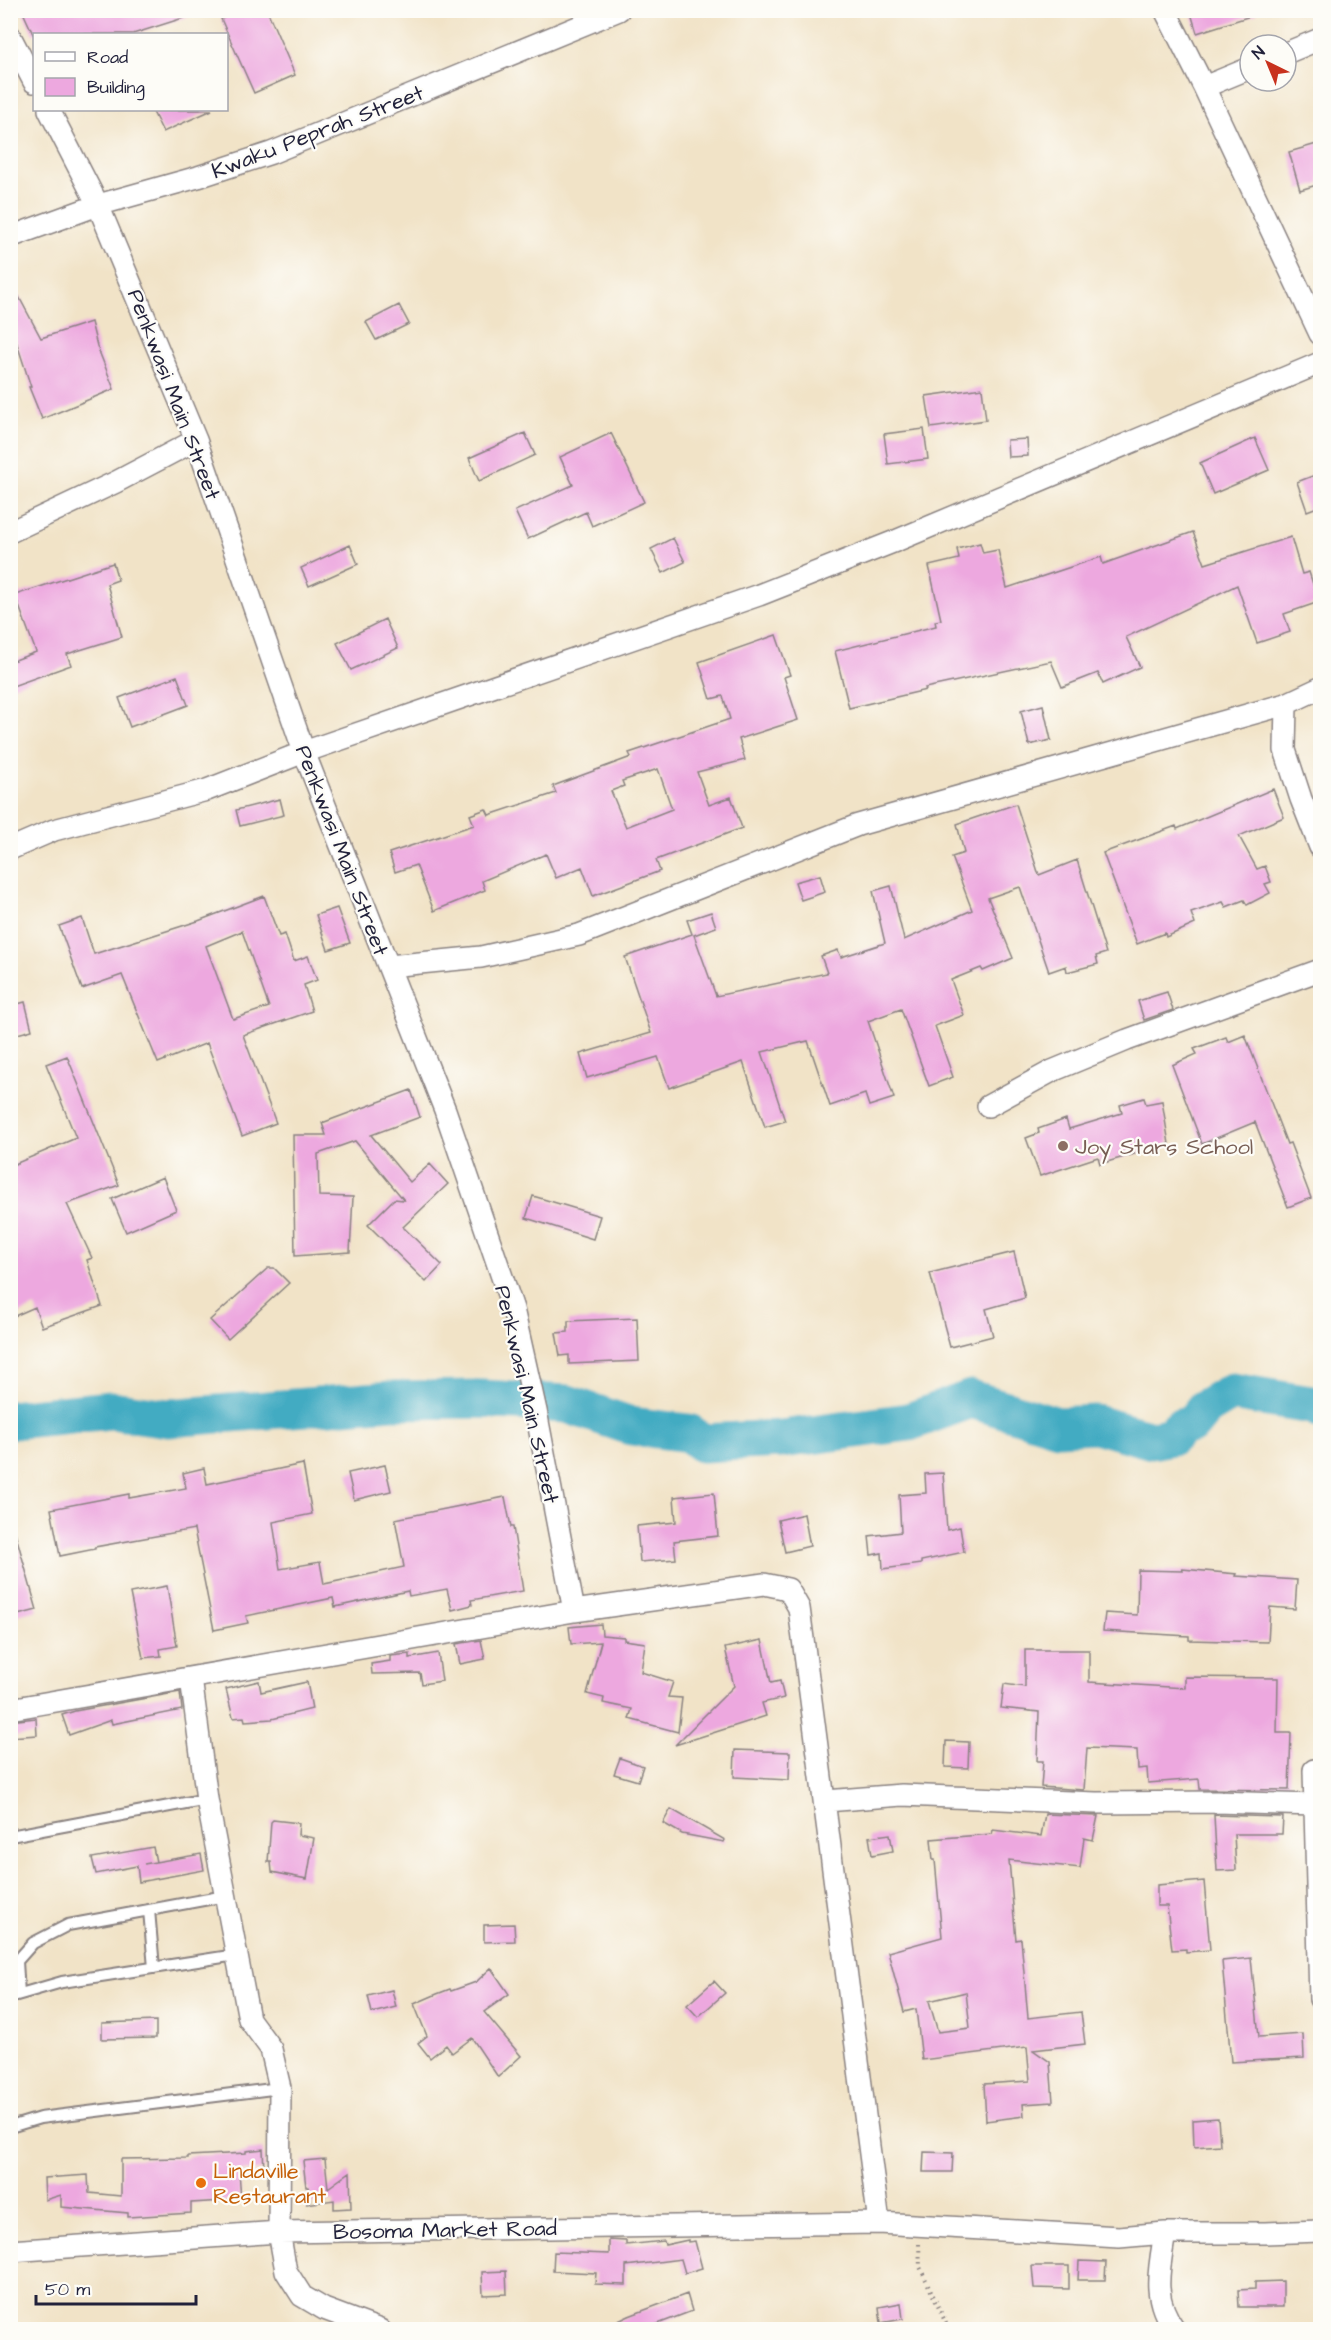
<svg xmlns="http://www.w3.org/2000/svg" width="1331" height="2340" font-family="'Architects Daughter',sans-serif">
<rect width="100%" height="100%" fill="#fdfcf7"/>
<filter id="ink" filterUnits="userSpaceOnUse"><feTurbulence type="fractalNoise" baseFrequency=".0167" numOctaves="2"/><feDisplacementMap in="SourceGraphic" scale="12" xChannelSelector="R" yChannelSelector="G"/><feConvolveMatrix kernelMatrix="1 2 1 2 8 2 1 2 1" color-interpolation-filters="sRGB"/></filter>
<filter id="wash" filterUnits="userSpaceOnUse"><feTurbulence type="fractalNoise" baseFrequency=".008" numOctaves="4" result="noise"/><feDisplacementMap in="SourceGraphic" scale="24" xChannelSelector="R" yChannelSelector="G"/><feGaussianBlur stdDeviation="1.35" result="paint"/><feColorMatrix in="noise" values="0 0 0 0 0 0 0 0 0 0 0 0 0 0 0 0 0 1.4 0 .05"/><feComposite in="paint" operator="in"/></filter>
<g filter="url(#wash)">
<rect width="100%" height="100%" fill="#f1e3c7"/>
<g fill="none" stroke-linecap="round" stroke-linejoin="round">
<path stroke="#42abc2" stroke-width="39" d="M10 1420 111 1410 168 1418 392 1400 482 1399 567 1404 631 1426 689 1433 702 1443 781 1439 909 1422 971 1399 1058 1426 1095 1424 1152 1440 1172 1436 1180 1427 1192 1424 1205 1408 1232 1392 1317 1406 1320 1409"/>
</g>
<g id="blocks">
<path fill="#eda8df" fill-rule="evenodd" d="M22 10H196V14L133 34H33Z
M241 10H267L295 75 254 93 221 19Z
M1190 10H1256L1257 14 1197 33Z
M152 110H212L163 132Z
M1320 143V184L1300 190 1289 152Z
M10 280 41 338 91 322 97 346 114 389 42 419 29 387H31L10 322Z
M399 305 409 324 376 340 366 322Z
M982 388 986 420 931 428 926 396Z
M924 429 928 459 888 464 884 434Z
M525 433 535 455 479 481 469 458Z
M611 433 644 502 592 526 586 512 528 539 515 511 573 485 560 457Z
M1255 438 1269 470 1213 494 1200 463Z
M1027 439 1028 456 1008 457 1007 440Z
M1320 473V506L1307 511 1297 482Z
M1193 532 1205 564 1291 537 1302 574 1309 572 1319 602 1284 614 1290 632 1257 643 1237 585 1126 637 1140 667 1103 684 1098 673 1062 687 1051 661 925 688 926 690 849 708 835 651 936 626 935 621 941 620 929 566 959 559 957 549 980 543 983 553 998 550 1007 588 1101 557 1103 564Z
M673 538 685 562 663 573 651 549Z
M350 545 358 564 309 586 301 568Z
M113 563 118 580 107 584 122 637 67 654 71 665 10 687V662L36 652 15 595Z
M385 619 398 648 351 670 337 643Z
M776 635 790 675 784 677 798 720 739 739 745 760 697 772 709 805 731 797 742 828 656 860 660 871 593 896 582 867 556 878 546 854 482 881 485 890 434 911 416 865 395 872 389 853 474 825 470 815 486 809 489 815 556 793 553 786 631 757 629 753 730 719 723 696 711 699 699 662ZM658 769 672 809 626 827 611 791 624 786 622 781Z
M177 676 188 705 130 727 119 698Z
M1043 705 1051 740 1029 745 1021 711Z
M1273 789 1284 817 1239 836 1257 869 1265 866 1271 882 1265 884 1270 893 1247 905 1244 900 1226 907 1223 902 1191 913 1195 924 1166 937 1165 933 1137 944 1103 853 1176 826 1177 829Z
M280 799 284 815 240 826 236 810Z
M1016 804 1039 875 1077 860 1106 953 1096 956 1098 964 1067 972 1066 966 1049 972 1020 887 988 898 1013 958 983 971 981 968 951 980 964 1015 935 1026 953 1077 929 1086 901 1009 868 1021 894 1098 869 1106 865 1094 830 1106 808 1041 762 1052 785 1121 765 1127 743 1062 669 1088 658 1057 587 1078 580 1054 651 1033 625 957 692 934 687 920 711 912 716 927 694 935 716 996 827 973 821 956 838 950 841 957 885 943 873 891 891 886 904 940 972 910 952 857 964 853 957 824Z
M820 875 825 892 801 900 795 882Z
M264 896 279 936 285 934 294 961 308 956 317 980 304 985 312 1011 243 1035 276 1123 242 1136 207 1043 158 1063 122 975 82 989 59 926 82 918 94 954 198 921ZM242 931 269 1007 233 1019 206 946Z
M337 908 350 943 328 950 316 915Z
M1167 992 1173 1010 1144 1020 1138 1001Z
M25 1002 32 1030 10 1036V1006Z
M1245 1035 1287 1144 1290 1143 1311 1198 1288 1207 1255 1122 1202 1144 1172 1065 1197 1054 1194 1049 1226 1037 1228 1042Z
M67 1056 119 1185 67 1204 92 1258 87 1260 102 1306 42 1327 35 1307 10 1318V1166L76 1138 46 1064Z
M411 1090 420 1117 371 1135 410 1182 430 1164 448 1184 403 1227 442 1265 426 1282 368 1225 394 1199 404 1200 355 1141 318 1154 319 1196 353 1197 350 1252 295 1256 293 1135H326L322 1123Z
M1144 1098 1146 1104 1162 1101 1169 1144 1100 1164 1098 1157 1040 1176 1026 1138 1039 1133 1038 1129 1066 1119 1069 1129 1122 1113 1120 1105Z
M163 1177 176 1210 126 1232 112 1199Z
M533 1196 600 1216 593 1239 526 1218Z
M1014 1252 1025 1298 986 1309 993 1336 950 1347 930 1273Z
M268 1268H274L289 1283 228 1339 210 1320Z
M637 1318 639 1361 569 1364V1355L560 1356 556 1333 568 1332V1321Z
M303 1464 312 1514 273 1522 280 1569 320 1562 324 1584 404 1567 395 1519 505 1497 511 1527H513L523 1591 471 1600 472 1605 452 1610 447 1589 409 1596 408 1591 335 1607 333 1598 246 1616 248 1623 214 1630 194 1529 95 1547V1549L60 1556 51 1509 129 1494V1498L186 1488 183 1473 204 1468 207 1484Z
M385 1465 391 1491 354 1500 348 1473Z
M943 1473 947 1530 960 1527 964 1552 921 1561V1564L883 1569 882 1553 871 1555 869 1536 901 1532 899 1495 926 1493 925 1474Z
M714 1493 718 1536 674 1541 676 1559 640 1562 637 1526 676 1522 674 1497Z
M804 1514 810 1546 785 1552 778 1520Z
M15 1532 37 1610 10 1617V1533Z
M1182 1569 1237 1574 1236 1576 1297 1580 1295 1609 1270 1607 1268 1642 1189 1640V1636L1103 1631 1105 1613 1137 1615 1138 1570 1183 1571Z
M167 1586 177 1646 160 1649 161 1656 143 1658 130 1593Z
M601 1624 602 1635 624 1637V1640L645 1643 641 1672 673 1682 668 1697 682 1698 678 1732 629 1719 632 1709 603 1703 604 1698 587 1694 601 1642 571 1644 569 1627Z
M481 1640 485 1659 460 1664 456 1644Z
M762 1640 771 1683 780 1681 784 1698 762 1703 766 1716 675 1745 734 1686 725 1648Z
M1025 1650H1089V1682L1185 1688V1677L1278 1678 1277 1733H1291L1289 1790 1200 1789 1199 1779 1148 1783 1147 1768 1138 1769 1137 1750 1087 1748 1084 1790 1041 1787 1043 1761H1037L1039 1712 1001 1708 1004 1684 1025 1687Z
M438 1653 442 1681 422 1684 420 1673 372 1674 371 1664 390 1661V1656L410 1654V1658Z
M259 1681 261 1692 307 1682 312 1709 272 1719 245 1721 244 1717 233 1718 226 1689Z
M180 1692 182 1710 112 1724 111 1720 69 1735 62 1715 75 1711Z
M36 1718 37 1735 10 1737V1721Z
M946 1741 969 1742 968 1768 945 1767Z
M735 1750 790 1752 789 1780 734 1777Z
M620 1758 643 1766 638 1781 614 1774Z
M671 1809 725 1840 724 1842 682 1834 663 1823Z
M1045 1814 1098 1816 1093 1840 1084 1838 1080 1868 1009 1860 1016 1940 1021 1939 1028 2018 1081 2012 1085 2044 1033 2050 1050 2062 1053 2102 1023 2104 1024 2116 986 2121 984 2084 1030 2081 1027 2047 922 2060 916 2009 904 2012 888 1952 942 1937 935 1860H933L931 1839 992 1834 993 1830 1041 1836ZM966 1992 970 2028 938 2032 929 2001Z
M1214 1815 1283 1817 1282 1834H1234L1236 1870 1217 1871Z
M273 1820 299 1823 298 1835 314 1838 307 1879 272 1872 271 1862H268L271 1822Z
M890 1834 893 1851 872 1855 869 1837Z
M153 1847 156 1862 144 1864 201 1854 204 1870 139 1882 137 1866 96 1874 92 1858Z
M1204 1881 1210 1950 1186 1952V1949L1172 1950 1167 1906H1157V1885Z
M514 1924 515 1941 484 1942V1925Z
M1251 1958 1259 2037 1303 2034 1304 2058 1231 2062 1222 1961Z
M491 1968 509 1994 484 2012 521 2056 498 2077 472 2038 452 2053 446 2045 430 2058 418 2043 427 2036 414 2004 437 1994 450 1989 451 1991 476 1982Z
M714 1981 725 1993 698 2017 687 2005Z
M392 1990 396 2007 372 2013 368 1996Z
M156 2021V2038L102 2039V2023Z
M1218 2118 1220 2145 1194 2147 1193 2120Z
M263 2149 264 2170 239 2171 241 2200 191 2203V2213L128 2217V2213L61 2207V2195L45 2200 44 2178 88 2175 89 2193 121 2196V2159L188 2158V2156L246 2153V2151Z
M924 2152 953 2153 952 2172H923Z
M325 2159 328 2188 350 2172 351 2208 334 2209V2200L306 2204 310 2201 308 2187H306L303 2161Z
M609 2240 626 2241V2245L664 2241 665 2245 688 2240V2242L695 2241 702 2268 685 2273 681 2259 626 2266V2285L595 2284 596 2273 553 2271 554 2252 609 2254Z
M1079 2261 1106 2262 1105 2280H1078Z
M1032 2266H1069V2289L1034 2288Z
M506 2271 507 2294 483 2295 482 2272Z
M1283 2281V2307H1239L1238 2290 1255 2289V2282Z
M687 2294 692 2311 642 2330H599L629 2316Z
M901 2303 903 2319 881 2323 879 2307Z"/>
</g>
</g>
<g filter="url(#ink)">
<use href="#blocks" fill-opacity="0" stroke="#8a8281" stroke-width="1.5"/>
<g fill="none" stroke-linecap="round" stroke-linejoin="round">
<defs>
<path id="service" d="M10 1836 207 1799
M149 1910 154 1968
M19 1994 17 1961 33 1943 68 1925 225 1896
M10 1997 62 1982 236 1955
M10 2127 40 2118 280 2088"/>
<path id="minor" d="M1165 10 1204 87 1320 334
M10 36 34 82
M1286 53 1320 39
M1204 87 1250 68
M49 110 98 205 196 440 304 752 445 1110 513 1309 536 1411 574 1611
M10 237 98 205 198 177 271 153 619 10
M10 532 116 482 196 440
M1286 704 1285 750 1301 799 1320 847
M10 849 54 830 207 790 304 752 759 595 898 540 1320 363
M389 966 481 957 579 935 858 825 1286 704 1320 688
M988 1106 1052 1071 1127 1040 1320 970
M191 1678 207 1799 249 2019 271 2049 280 2088 279 2232 286 2271 302 2296 324 2309 380 2330
M10 1709 574 1611 764 1584 788 1589 799 1608 879 2223
M1314 1770 1320 1999
M826 1801 902 1795 1096 1803 1217 1802 1315 1805
M1165 2233C1159 2270 1151 2298 1175 2330
M10 2251 279 2232 879 2223 1119 2237 1165 2233H1265L1320 2231"/>
</defs>
<use href="#service" stroke="#8a8281" stroke-width="14"/>
<use href="#minor" stroke="#8a8281" stroke-width="24"/>
<path stroke="#8a8281" stroke-width="4" stroke-dasharray="1.5 4.5" stroke-linecap="butt" d="M919 2244 920 2267 949 2330"/>
<use href="#service" stroke="#fff" stroke-width="10"/>
<use href="#minor" stroke="#fff" stroke-width="21"/>
</g>
</g>
<circle fill="#8d6e63" stroke="#fdfcf7" stroke-width="2" cx="1063" cy="1146" r="6"/>
<circle fill="#e8710a" stroke="#fdfcf7" stroke-width="2" cx="201" cy="2183" r="6"/>
<g text-anchor="middle" stroke-width="4.5" stroke-linejoin="round" paint-order="stroke">
<g font-size="22" fill="#22223b" stroke="#fdfcf7">
<text transform="translate(317 131) rotate(-21)" y="8">Kwaku Peprah Street</text>
<text transform="translate(175 394) rotate(69)" y="8">Penkwasi Main Street</text>
<text transform="translate(343 850) rotate(69)" y="8">Penkwasi Main Street</text>
<text transform="translate(528 1394) rotate(77)" y="8">Penkwasi Main Street</text>
<text transform="translate(445 2229) rotate(-1)" y="8">Bosoma Market Road</text>
</g>
<g font-size="22" fill="#785e54" stroke="#fdfcf7" text-anchor="start">
<text x="1075" y="1154">Joy Stars School</text>
</g>
<g font-size="22" fill="#c56008" stroke="#fdfcf7" text-anchor="start">
<text x="213" y="2178">Lindaville<tspan x="213" dy="25">Restaurant</tspan></text>
</g>
</g>
<rect width="1331" height="2340" fill="none" stroke="#fdfcf7" stroke-width="36"/>
<rect x="33" y="33" width="195" height="78" fill="#fdfcf7" stroke="#a5a5ac" stroke-width="1.5"/>
<rect x="45" y="52" width="30" height="9" fill="#ffffff" stroke="#a5a5ac" stroke-width="1.5"/>
<text x="87" y="63" font-size="18" fill="#22223b">Road</text>
<rect x="45" y="78" width="30" height="18" fill="#eda8df" stroke="#a5a5ac" stroke-width="1.5"/>
<text x="87" y="93" font-size="18" fill="#22223b">Building</text>
<g transform="translate(1268 63) rotate(317)"><circle r="28" fill="#fdfcf7" stroke="#a5a5ac" stroke-width="1.5"/>
<path d="M0-4.5L10 22L0 15L-10 22Z" fill="#c8321e"/>
<text y="-9" font-size="16" font-weight="bold" text-anchor="middle" fill="#22223b">N</text>
</g>
<path d="M36 2295v9h160v-9" fill="none" stroke="#22223b" stroke-width="3"/>
<text x="45" y="2295" font-size="18" fill="#22223b" stroke="#fdfcf7" stroke-width="4.5" paint-order="stroke">50 m</text>
</svg>
